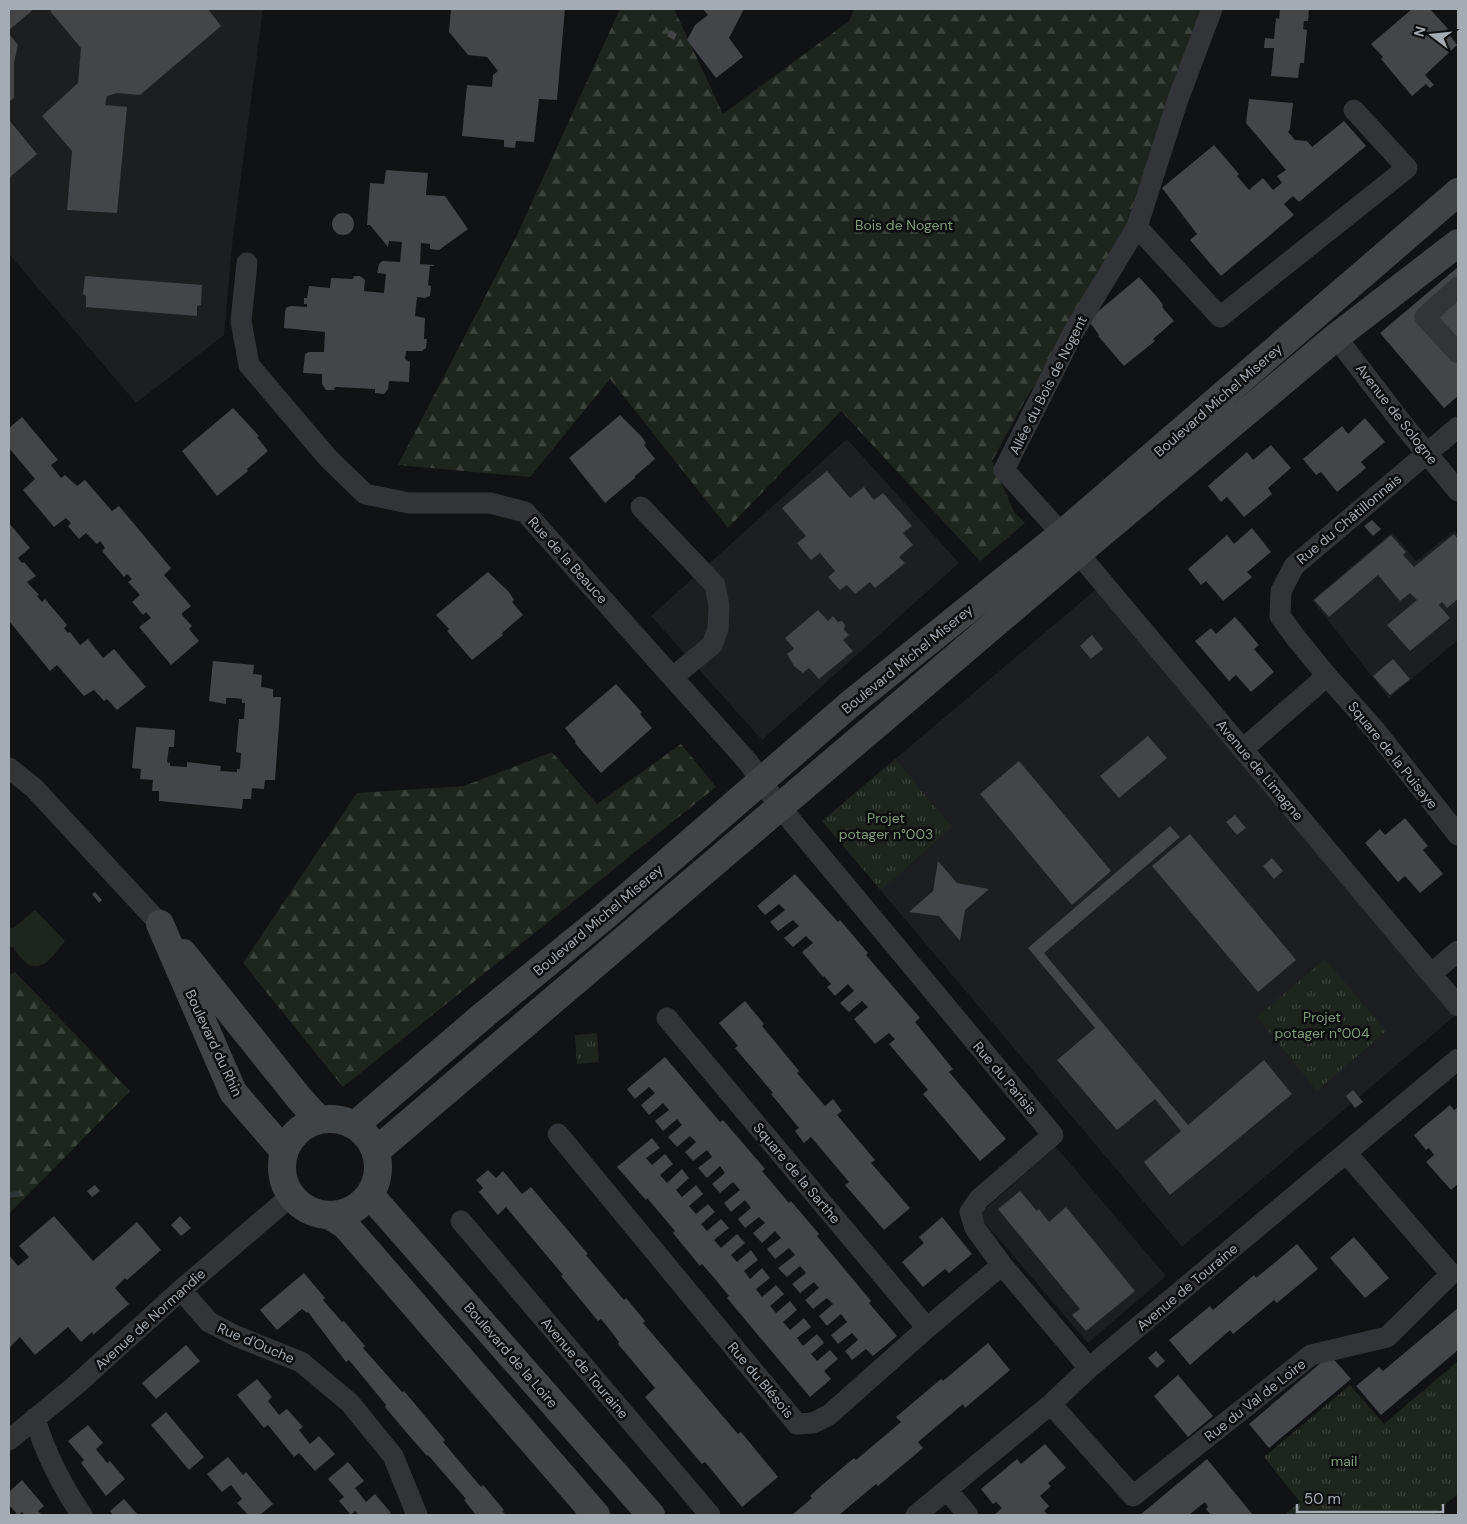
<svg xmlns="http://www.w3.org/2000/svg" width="1467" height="1524" font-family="'DM Sans',sans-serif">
<defs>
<pattern id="grass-tufts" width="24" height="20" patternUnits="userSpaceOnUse" patternTransform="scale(1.25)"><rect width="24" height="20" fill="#1e251e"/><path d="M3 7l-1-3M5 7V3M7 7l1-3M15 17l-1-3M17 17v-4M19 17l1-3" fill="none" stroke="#3c423c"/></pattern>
<pattern id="forest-firs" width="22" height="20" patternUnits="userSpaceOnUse" patternTransform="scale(1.25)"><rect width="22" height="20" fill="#1e251e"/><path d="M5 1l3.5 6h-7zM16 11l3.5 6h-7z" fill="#3c423c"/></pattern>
</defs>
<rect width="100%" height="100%" fill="#111213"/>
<path fill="#1d1e20" d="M9 9H263L232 245 224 335 136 403 9 254Z
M847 439 959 563 762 740 651 616Z
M1454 531 1458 536V640L1389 698 1312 600 1392 532 1416 561Z
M1101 585 1458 1013 1182 1247 822 821Z
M1056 1147 1166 1276 1088 1343 978 1215Z"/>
<path fill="url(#grass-tufts)" d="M895 759 952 827 881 890 822 821Z
M1325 959 1386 1031 1317 1091 1257 1017Z
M597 1033 599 1062 577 1064 575 1035Z
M1458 1361V1494L1433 1515H1284L1300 1502 1264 1457 1350 1385 1384 1424Z"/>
<path fill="url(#forest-firs)" d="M620 9H674L723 114 849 21 854 9H1203L1126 245 1028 395 992 461 1014 512 1025 523 980 561 841 411 728 528 610 379 530 477 398 465 517 235Z
M681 744 716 787 343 1087 243 963 357 793 464 786 552 752 597 804Z
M15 972 130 1091 9 1214V975Z"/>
<path fill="#1e251e" d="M35 910 65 941C47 965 34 981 13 947H9V927L13 928Z"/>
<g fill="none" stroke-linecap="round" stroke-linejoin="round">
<path stroke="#2c363a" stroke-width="5.5" d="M9 1195 17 1194"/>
</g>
<path fill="#434549" d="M9 9H34L9 30Z
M54 9H208L221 26 140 95 117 93 107 96 105 105 127 107 117 213 67 210 72 151 42 116 78 83 81 48 50 11Z
M451 9H565L557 100 539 99 534 142 516 141 515 148 504 147V140L462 136 467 85 492 87 493 75 498 71 487 57 468 55 449 32Z
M703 9H744L729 38 743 57 716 78 687 40 695 25 708 15Z
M1280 9H1309L1308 21H1304L1303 29 1307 30 1304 63H1300L1298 78 1271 76 1274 48H1264L1265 38 1274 39 1276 18 1279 19Z
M1412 9H1430L1448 29 1446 30 1457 45 1425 75 1434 85 1430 88 1426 84 1412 96 1381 59 1383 57 1371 44Z
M670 30 677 34 674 40 667 36Z
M9 34 18 45 14 63V98L9 102Z
M1249 99 1293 103 1290 129 1288 132 1295 140 1307 141 1312 147 1344 121 1366 146 1299 202 1293 196 1284 204 1294 215 1221 276 1190 240 1197 234 1162 188 1214 145 1239 174 1237 176 1249 190 1263 178 1273 190 1282 183 1277 176 1286 170 1246 123Z
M9 120 37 154 9 178Z
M386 170 428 173 426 195 445 196 468 229 439 250 430 249V244L421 243 420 264 434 265V266H430L428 285 431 286 430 296 425 298 417 297 415 316 425 318 424 339H427L426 348 422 351H406L405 359 410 362 409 382 389 381 388 389 384 394 375 393V389L335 387 334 390H326L322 384V374L303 373 305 354 309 352H324L325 332 284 328 285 311 287 307 291 306 307 307V304H304V298H307L309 286 330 288 331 278 353 279 354 276H360L365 280 364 291 384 293 386 274 377 273 379 264 382 261 400 262 402 242 389 241 388 247 370 225H367L370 183 384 184Z
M332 224a11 11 0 1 1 22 0a11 11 0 1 1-22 0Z
M1458 267V396L1444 408 1380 333Z
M85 276 202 285 201 305 197 306V316L86 307V296L83 294Z
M1139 277 1158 298 1163 305 1162 307 1174 321 1153 339 1155 341 1124 366 1098 336 1099 335 1088 320Z
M233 408 259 436 257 437 268 451 247 469 248 471 217 496 182 451Z
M620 415 641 436 646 443 644 445 655 459 635 476V478L605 503 569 458Z
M22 417 58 460 51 465 61 478 65 475 77 486 85 480 112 511 119 506 171 568 164 575 191 606 182 613V615L192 626 189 629 199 641 171 665 139 627 151 618 146 612 143 615 132 602 140 595 128 582 132 579 127 574 124 577 102 551 105 548 100 541 97 544 86 533 79 539 68 526 71 523 66 518 54 527 23 490 35 479 9 448V428Z
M1365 418 1385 442 1361 462 1366 468 1337 492 1321 472 1316 475 1303 459 1342 426 1348 434Z
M1271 445 1291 468 1268 488 1272 494 1244 517 1227 497 1221 502 1208 486 1247 452 1253 460Z
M827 471 850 498 864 487 874 500 883 493 912 526 903 533 913 545 899 557 905 563 875 588 870 582 855 594 847 585 840 590 828 577 835 571 820 553 811 560 797 543 806 536 782 508Z
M1372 520 1381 529 1373 536 1364 526Z
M9 523 30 548 18 558 22 563 24 562 36 576 27 582 39 595 37 596 42 602 45 599 67 625 64 628 68 633 70 632 80 645 88 639 103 658 114 649 146 687 117 710 107 699 104 701 94 690 84 696 57 665 50 671 9 621Z
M1252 528 1271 552 1247 572 1252 577 1223 601 1206 581 1201 585 1188 569 1227 535 1234 544Z
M1454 534 1458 539V599L1447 608 1442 602 1439 605 1450 618 1410 651 1387 625 1417 600 1410 593 1400 601 1378 575 1329 617 1314 600 1391 535 1406 552 1403 555 1414 567Z
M488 572 509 592 514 600 512 602 523 615 502 633 503 635 472 660 447 631 449 629 436 615Z
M818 610 828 621 833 616 838 622 842 621 845 625 844 630 849 635 843 640 853 651 819 679 809 668 803 673 794 666 787 654 794 649 785 638Z
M1235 617 1259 645 1254 649 1274 672 1251 692 1236 675 1229 681 1195 641 1211 628 1216 634Z
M1092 635 1103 649 1091 659 1080 646Z
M1393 659 1410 679 1390 695 1373 676Z
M213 661 254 665 253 674 262 675 261 687 273 689V697H281L275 780H265L264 789 252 788 251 799H243L242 809 159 801V791H152L153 780 140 779 141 769 132 768 136 727 175 730 174 747H169L168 754 167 762 170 763V766L187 767V762L221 766 220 771 237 772V769H240L241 753 236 752 239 719H244L245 703H242V699L234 698H226V704L209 701Z
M616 684 636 706 642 713 640 714 652 728 601 773 575 743 576 742 565 728Z
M1148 736 1167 758 1119 798 1100 776Z
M1019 761 1111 871 1072 905 980 794Z
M1235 815 1246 828 1237 835 1226 822Z
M1405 818 1428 846 1423 850 1443 874 1420 893 1405 876 1398 882 1365 843 1380 829 1385 835Z
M1170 826 1180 837 1044 953 1188 1125 1264 1060 1292 1094 1170 1195 1144 1162 1181 1131 1155 1099 1117 1130 1057 1060 1095 1028 1028 948Z
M1190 834 1296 960 1258 992 1152 866Z
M1272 858 1283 871 1274 879 1263 866Z
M938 861 957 883 989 889 965 910 960 941 939 916 909 912 933 891Z
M795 874 838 922 840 920 868 953 866 955 920 1018 915 1022 953 1069 949 1072 1006 1139 980 1161 923 1094 928 1090 889 1044 895 1039 889 1033 875 1044 854 1019 868 1007 862 1001 849 1012 840 1003 854 991 848 984 835 996 827 987 831 984 824 976 823 977 802 952 813 943 806 936 793 947 784 938 799 926 793 920 778 931 770 922 785 910 779 904 765 915 757 906Z
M95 892 102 900 99 903 92 894Z
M745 1001 764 1024 762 1026 799 1071 797 1073 825 1106 833 1099 842 1111 837 1115 875 1160 871 1163 910 1208 884 1230 845 1185 849 1182 811 1137 804 1143 795 1131 799 1128 771 1094 773 1093 735 1048 738 1046 719 1023Z
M665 1057 720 1122 723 1120 765 1169 762 1171 789 1203 791 1201 819 1234 817 1236 871 1301 869 1303 897 1336 873 1356 866 1349 852 1360 845 1351 858 1340 852 1333 838 1344 831 1335 847 1322 841 1314 827 1326 819 1316 833 1304 827 1298 813 1309 805 1300 819 1288 814 1282 800 1293 792 1284 806 1273 800 1266 787 1277 778 1268 795 1255 789 1248 775 1259 767 1249 781 1238 775 1231 762 1243 753 1233 765 1223 759 1217 745 1228 738 1219 751 1208 745 1200 731 1212 724 1203 740 1190 733 1182 720 1193 712 1184 725 1173 720 1166 707 1178 698 1168 712 1157 707 1150 693 1161 685 1152 696 1142 690 1136 677 1147 668 1137 682 1125 677 1119 663 1131 655 1121 669 1110 663 1103 649 1115 641 1105 655 1093 649 1087 635 1099 627 1089Z
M1353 1090 1363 1102 1355 1108 1346 1096Z
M1450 1105 1454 1110 1458 1107V1184L1451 1190 1426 1162 1434 1155 1429 1148 1426 1150 1414 1135Z
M652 1138 660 1148 646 1158 652 1165 665 1154 673 1164 660 1175 667 1183 682 1169 689 1178 676 1190 682 1197 696 1185 703 1194 689 1206 696 1214 708 1204 715 1212 701 1224 707 1231 721 1219 729 1228 714 1240 721 1248 737 1234 745 1243 731 1255 737 1262 751 1250 758 1260 744 1271 750 1279 762 1268 770 1278 756 1289 762 1297 776 1285 784 1294 770 1306 776 1313 790 1301 797 1310 783 1322 790 1330 804 1318 811 1327 797 1338 803 1346 817 1334 824 1343 811 1354 817 1361 830 1350 838 1359 824 1371 831 1379 810 1397 727 1298 729 1296 716 1280 702 1264 700 1266 673 1233 675 1231 647 1198 646 1200 617 1167Z
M488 1170 496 1178 503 1171 522 1194 531 1187 588 1254 586 1255 624 1300 626 1298 645 1321 643 1323 738 1434 741 1432 778 1477 742 1507 705 1462 702 1464 645 1397 655 1388 618 1344 619 1342 610 1330 601 1319 598 1321 561 1276 563 1275 506 1207 498 1215 479 1192 483 1188 476 1180Z
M95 1185 100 1191 92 1197 87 1191Z
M1020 1191 1037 1211 1039 1209 1049 1222 1066 1207 1135 1291 1086 1331 1072 1315 1080 1309 998 1209Z
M54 1216 93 1261 137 1222 161 1250 127 1280 125 1278 115 1288 129 1304 93 1335 92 1332 81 1342 68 1327 35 1355 20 1337 9 1348V1255L18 1266 29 1257 19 1246Z
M180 1216 191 1228 181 1236 171 1225Z
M942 1217 972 1254 949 1273 945 1269 923 1287 902 1262 924 1243 919 1237Z
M1354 1237 1389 1278 1365 1298 1330 1258Z
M1297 1244 1318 1269 1277 1303 1274 1300 1233 1334 1230 1330 1190 1365 1169 1340 1210 1306 1213 1310 1254 1275 1256 1278Z
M304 1273 325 1298 323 1300 342 1322 344 1321 365 1346 363 1348 402 1392 404 1391 445 1440 443 1442 481 1487 483 1485 504 1510 502 1511 506 1515H476L464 1500 466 1499 428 1455 427 1456 406 1432 385 1407 386 1405 349 1360 346 1362 308 1312 307 1313 302 1309 277 1330 260 1310Z
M1458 1308V1350L1381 1415 1356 1386 1379 1367 1383 1371Z
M988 1343 1010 1370 965 1408 963 1404 918 1442 923 1448 878 1486 876 1484 839 1515H792L812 1498 810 1496 821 1486 854 1458 856 1460 901 1422 896 1417 941 1379 943 1381Z
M186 1345 200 1361 156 1399 142 1383Z
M1156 1351 1165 1361 1157 1368 1148 1358Z
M1330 1355 1351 1379 1269 1448 1249 1424Z
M1178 1375 1213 1416 1188 1437 1154 1396Z
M257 1379 272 1397 268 1401 279 1415 287 1409 303 1427 299 1430 310 1444 319 1436 335 1454 315 1471 299 1453 294 1457 268 1425 264 1428 237 1395Z
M166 1412 204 1457 189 1470 151 1425Z
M88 1425 103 1443 96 1449 107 1463 110 1461 125 1479 106 1496 81 1463 84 1460 68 1441Z
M1045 1444 1066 1468 1048 1483 1051 1486 1040 1496 1049 1506 1044 1511 1048 1515H994L1002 1508 996 1502 993 1504 981 1489 1017 1459 1021 1464Z
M228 1457 243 1475 246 1472 273 1504 260 1515H248L237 1503 242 1499 231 1485 222 1492 207 1474Z
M1207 1459 1253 1515H1211L1206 1509 1208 1507 1205 1502 1189 1515H1140Z
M348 1462 364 1481 355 1488 366 1502 375 1494 391 1513 388 1515H359L355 1511 351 1515 339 1501 344 1497 328 1479Z
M22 1480 44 1506 38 1511 42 1515H25L22 1512 18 1515 9 1505V1492Z
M124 1499 138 1515H113L110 1511Z"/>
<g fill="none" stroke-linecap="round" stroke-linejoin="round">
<path stroke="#333438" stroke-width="21" d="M1212 9 1178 99 1137 227 1074 331 1004 470 1062 534 1458 1006
M1137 227 1220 317 1407 168 1354 110
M247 263 241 321 249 365 328 458 365 494 409 503H490L525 512 748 762 779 806 1053 1135 979 1199 970 1212 975 1228 1002 1265 1089 1368
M1458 287 1425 317 1458 353
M1336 337 1405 427 1458 491
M641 507 715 585 719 606 718 629 712 645 673 677
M1327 676 1375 730 1458 835
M1243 749 1327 676 1296 638 1280 616 1281 591 1294 566 1458 427
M9 768 34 788 160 924
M1431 974 1458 951
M667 1018 927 1328
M558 1134 797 1424 813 1423 829 1415 927 1328 1002 1265
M461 1221 710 1515
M181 1290 209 1322 236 1336 301 1362 350 1403 393 1456 417 1515
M1051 1404 1133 1496 1311 1355 1387 1337 1451 1274 1347 1154
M35 1418C44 1451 63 1488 82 1515
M9 1440 76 1385 181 1290 291 1196
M947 1490 968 1515
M916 1515 1051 1404 1089 1368 1458 1059"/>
<path stroke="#414447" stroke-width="28" d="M160 924 233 1092 284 1151
M183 953 299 1098 319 1120
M282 1167a48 48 0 1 1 96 0a48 48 0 1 1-96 0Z
M355 1125 485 1014 604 917 849 705 1062 534 1458 192
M376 1151 1078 553 1336 337 1458 243
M370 1195 651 1515
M330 1216 345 1225 372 1256 596 1515"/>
</g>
<g text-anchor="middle" stroke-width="5" stroke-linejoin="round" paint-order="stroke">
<g font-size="14" fill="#809d7c" stroke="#0c0d0e">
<text x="904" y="230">Bois de Nogent</text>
<text x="886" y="823">Projet<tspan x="886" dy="16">potager n°003</tspan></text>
<text x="1322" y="1022">Projet<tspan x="1322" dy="16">potager n°004</tspan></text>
<text x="1344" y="1466">mail</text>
</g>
<g font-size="14" fill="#a4abb3" stroke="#0c0d0e">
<text transform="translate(1048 385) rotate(-63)" y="5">Allée du Bois de Nogent</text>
<text transform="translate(1218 400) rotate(-41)" y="5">Boulevard Michel Miserey</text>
<text transform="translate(1397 414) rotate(52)" y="5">Avenue de Sologne</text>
<text transform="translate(1349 519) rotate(-40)" y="5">Rue du Châtillonnais</text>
<text transform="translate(568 560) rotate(48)" y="5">Rue de la Beauce</text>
<text transform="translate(907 659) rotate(-39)" y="5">Boulevard Michel Miserey</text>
<text transform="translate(1393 755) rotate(51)" y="5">Square de la Puisaye</text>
<text transform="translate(1260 770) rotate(50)" y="5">Avenue de Limagne</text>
<text transform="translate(598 920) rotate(-40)" y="5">Boulevard Michel Miserey</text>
<text transform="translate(214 1043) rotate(65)" y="5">Boulevard du Rhin</text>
<text transform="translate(1005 1078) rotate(50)" y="5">Rue du Parisis</text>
<text transform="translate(797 1173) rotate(50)" y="5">Square de la Sarthe</text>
<text transform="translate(1187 1287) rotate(-40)" y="5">Avenue de Touraine</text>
<text transform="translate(150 1319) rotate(-42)" y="5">Avenue de Normandie</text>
<text transform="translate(256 1343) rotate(23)" y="5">Rue d'Ouche</text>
<text transform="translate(511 1355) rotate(49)" y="5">Boulevard de la Loire</text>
<text transform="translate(585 1368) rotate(50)" y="5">Avenue de Touraine</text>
<text transform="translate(761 1380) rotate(50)" y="5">Rue du Blésois</text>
<text transform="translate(1255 1400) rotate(-38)" y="5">Rue du Val de Loire</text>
</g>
</g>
<rect width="1467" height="1524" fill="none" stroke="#a4abb3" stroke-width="20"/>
<g transform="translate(1432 35) rotate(286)" stroke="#0c0d0e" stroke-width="4" paint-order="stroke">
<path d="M0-4L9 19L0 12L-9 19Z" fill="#a4abb3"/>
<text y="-8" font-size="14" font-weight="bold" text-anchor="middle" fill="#a4abb3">N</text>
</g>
<path d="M1297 1504v8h146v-8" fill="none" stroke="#a4abb3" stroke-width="2.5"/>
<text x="1304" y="1504" font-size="15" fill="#a4abb3" stroke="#0c0d0e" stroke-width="4" paint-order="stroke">50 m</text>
</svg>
